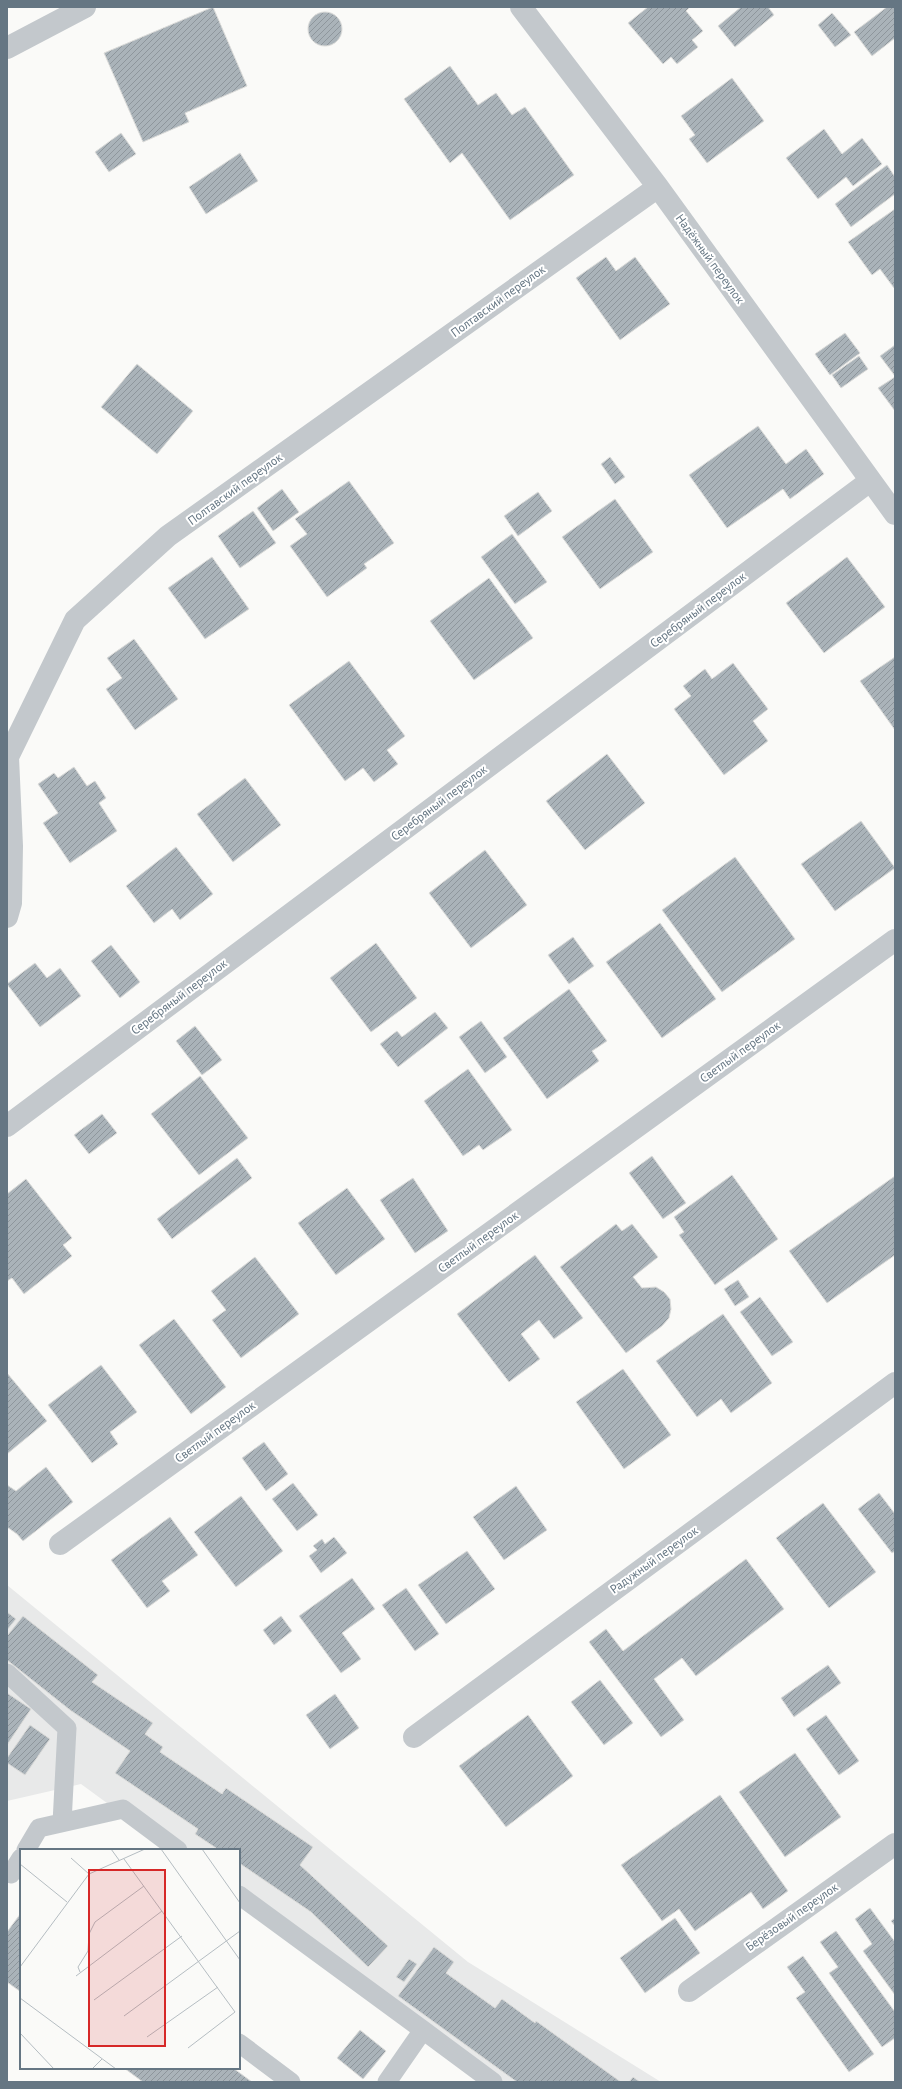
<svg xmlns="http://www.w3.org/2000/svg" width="902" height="2089" font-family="'PT Sans',sans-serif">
<defs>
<pattern id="building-hatch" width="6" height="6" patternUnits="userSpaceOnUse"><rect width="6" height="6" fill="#aab3b9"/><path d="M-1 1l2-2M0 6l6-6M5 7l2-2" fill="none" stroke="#8e969c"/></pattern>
</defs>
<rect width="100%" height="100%" fill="#fafaf8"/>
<path fill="#e8e9e9" d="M7 1585 468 1962 661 2082H491L239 1899V1850H171L81 1784 7 1801Z"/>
<path fill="url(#building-hatch)" stroke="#dcdcda" d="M213 7 247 86 185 113 189 122 143 142 104 53Z
M648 7H690L686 11 703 31 692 40 698 47 677 64 671 57 663 64 628 23Z
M741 7H768L774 15 735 47 718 26Z
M887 7H895V38L872 56 854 32Z
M308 29a17 17 0 1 1 34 0a17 17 0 1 1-34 0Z
M832 13 851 35 835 47 818 25Z
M450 66 478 105 496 93 512 115 525 107 574 175 510 220 462 153 450 163 404 99Z
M732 78 764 121 707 163 689 139 695 135 681 116Z
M824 129 842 154 862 138 882 164 853 186 846 177 818 199 786 158Z
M121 133 136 154 109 172 95 152Z
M240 153 258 181 206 214 189 187Z
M887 165 895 177V194L851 227 835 204Z
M895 209V288H894L880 269 872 275 848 242Z
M606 257 616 271 635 257 670 304 620 340 576 278Z
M845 333 860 353 830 375 815 354Z
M895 345V376L880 356Z
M859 356 868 369 841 388 832 375Z
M137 364 193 411 157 454 101 407Z
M895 377V411L878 388Z
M758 426 786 464 806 449 824 474 790 499 783 489 727 528 689 475Z
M610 457 625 477 615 484 601 464Z
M349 481 394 543 364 564 367 568 327 597 290 546 307 534 295 519Z
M282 489 299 512 273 531 257 508Z
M538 492 552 511 518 536 504 516Z
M615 499 653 552 600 589 562 537Z
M253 511 276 543 240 568 218 536Z
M512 534 547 582 515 604 481 557Z
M212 557 249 609 205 639 168 588Z
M847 557 885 607 824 653 786 603Z
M489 578 533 638 474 680 430 621Z
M134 639 178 699 135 730 106 689 122 678 107 658Z
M895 657V730L860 681Z
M349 661 405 736 387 750 398 764 374 782 363 768 345 781 289 705Z
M733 663 768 709 753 721 768 741 724 775 674 709 691 696 683 686 705 669 712 679Z
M607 754 645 803 585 850 546 801Z
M74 767 87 786 95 781 106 798 99 803 117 831 70 863 43 823 58 813 38 784 54 773 58 778Z
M245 778 281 825 233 862 197 814Z
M861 821 895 868 835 911 801 864Z
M176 847 213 894 180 920 172 909 154 923 126 886Z
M485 850 527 905 471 948 429 893Z
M735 857 795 939 722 992 662 910Z
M660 923 716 999 662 1038 606 962Z
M573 937 594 966 569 984 548 955Z
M376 943 417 998 371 1032 330 978Z
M111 945 140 982 120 998 91 961Z
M35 963 47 978 60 968 81 996 40 1027 7 984Z
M569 989 607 1041 592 1051 599 1061 547 1099 503 1038Z
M435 1012 448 1028 398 1067 380 1044 397 1031 402 1037Z
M481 1021 507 1057 485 1073 459 1037Z
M195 1026 222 1060 202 1075 176 1041Z
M468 1069 512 1130 483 1150 479 1145 463 1156 424 1101Z
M200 1076 248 1138 199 1175 151 1114Z
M102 1114 117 1133 89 1154 74 1135Z
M652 1156 686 1203 663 1219 629 1173Z
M237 1158 252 1178 172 1239 157 1219Z
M732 1175 778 1239 715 1285 679 1235 684 1232 674 1217Z
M895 1176V1255L827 1303 789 1251Z
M413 1178 448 1231 415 1253 380 1200Z
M26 1179 72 1238 63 1245 72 1256 24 1294 12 1278 7 1281V1194Z
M347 1188 385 1239 336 1275 298 1223Z
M616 1224 622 1231 632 1224 658 1257 633 1277 642 1288 656 1287 664 1292 670 1299 671 1309 669 1318 662 1326 626 1353 560 1267Z
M535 1255 583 1318 554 1339 539 1320 521 1334 540 1359 509 1382 457 1314Z
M255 1257 299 1314 241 1358 212 1320 226 1310 211 1291Z
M738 1280 749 1297 735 1306 724 1289Z
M760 1297 793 1342 772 1356 740 1312Z
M723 1314 772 1383 731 1413 721 1399 697 1417 656 1361Z
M174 1319 226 1387 191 1414 139 1345Z
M101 1365 137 1412 110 1432 118 1444 92 1463 48 1405Z
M623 1369 671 1435 624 1469 576 1402Z
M7 1373 47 1421 7 1454Z
M264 1442 288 1474 266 1491 242 1458Z
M46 1467 73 1502 23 1541 17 1534 7 1527V1485L16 1491Z
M293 1483 318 1515 297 1531 272 1499Z
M516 1486 547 1530 504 1560 473 1517Z
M879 1493 895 1514V1551L892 1553 858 1509Z
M241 1496 283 1551 236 1587 194 1532Z
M823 1503 876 1572 829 1608 776 1538Z
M170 1517 198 1555 162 1581 170 1591 147 1608 111 1560Z
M334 1537 347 1553 321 1573 309 1556 317 1550 313 1546 322 1539 325 1544Z
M467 1551 495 1589 446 1624 418 1585Z
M746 1559 784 1609 696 1676 682 1658 654 1679 684 1720 661 1737 589 1642 606 1629 623 1651Z
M352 1578 375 1609 342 1633 361 1659 341 1673 299 1616Z
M406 1588 439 1634 415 1651 382 1605Z
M7 1612 16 1619 7 1630Z
M23 1616 98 1675 92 1682 153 1723 145 1734 163 1747 160 1752 222 1794 226 1788 313 1847 300 1865 388 1946 368 1967 311 1912 239 1863V1850H219L195 1834 198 1829 115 1773 130 1751 70 1710 7 1660V1636Z
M281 1616 292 1631 274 1645 263 1630Z
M828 1665 841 1683 794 1717 781 1698Z
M600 1680 633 1723 604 1745 571 1702Z
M7 1693 31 1709 7 1745Z
M335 1694 359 1728 330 1749 306 1715Z
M528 1715 573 1776 506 1827 459 1766Z
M826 1715 859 1761 839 1775 806 1729Z
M30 1725 50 1739 25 1775 7 1763V1758Z
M795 1753 841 1817 785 1857 739 1792Z
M720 1795 788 1891 763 1909 751 1892 695 1931 679 1909 662 1921 621 1865Z
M870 1908 895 1942V1995L863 1951 872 1944 855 1919Z
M21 1913V1992L7 1982V1932Z
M675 1918 700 1953 645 1993 620 1958Z
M895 1918V1926L891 1921Z
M836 1931 895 2012V2038L882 2047 829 1973 838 1967 820 1942Z
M434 1947 454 1962 446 1973 495 2008 502 1999 535 2023 536 2021 621 2082H517L398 1996Z
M803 1956 874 2054 849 2072 796 1998 805 1992 787 1967Z
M409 1959 417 1964 404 1982 396 1977Z
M360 2030 386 2051 363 2079 337 2058Z
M124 2068H233L252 2082H143Z
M633 2077 640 2082H629Z"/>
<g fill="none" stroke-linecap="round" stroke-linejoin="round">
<path stroke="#c3c8cc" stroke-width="19" d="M7 1673 67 1728 62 1823
M26 1850 39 1828 123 1809 178 1850
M11 1874 21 1858
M239 1895 423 2030
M239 2043 291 2082
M387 2082 423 2030 493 2082"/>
<path stroke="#c3c8cc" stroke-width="22" d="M521 7 658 187 895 514
M7 48 85 7
M7 917 11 903 12 846 8 757 75 620 168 536 658 187
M7 1126 870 481
M60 1544 895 940
M414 1737 895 1383
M689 1991 895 1844"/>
</g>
<g text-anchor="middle" stroke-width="4" stroke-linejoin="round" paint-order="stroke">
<g font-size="12" fill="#657683" stroke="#fff">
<text transform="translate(710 259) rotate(54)" y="4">Надёжный переулок</text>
<text transform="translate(498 301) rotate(-36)" y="4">Полтавский переулок</text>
<text transform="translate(235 489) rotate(-36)" y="4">Полтавский переулок</text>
<text transform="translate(698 610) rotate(-37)" y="4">Серебряный переулок</text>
<text transform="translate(439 803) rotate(-37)" y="4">Серебряный переулок</text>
<text transform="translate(179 997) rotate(-37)" y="4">Серебряный переулок</text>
<text transform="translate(740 1052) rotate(-36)" y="4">Светлый переулок</text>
<text transform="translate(478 1242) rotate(-36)" y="4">Светлый переулок</text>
<text transform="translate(215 1432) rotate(-36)" y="4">Светлый переулок</text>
<text transform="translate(654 1560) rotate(-36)" y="4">Радужный переулок</text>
<text transform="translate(792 1917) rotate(-35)" y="4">Берёзовый переулок</text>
</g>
</g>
<g transform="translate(20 1849)">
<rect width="220" height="220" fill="#fafaf8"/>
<path fill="none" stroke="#b5bdc2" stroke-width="1" d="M91 0 99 11M141 0 220 111M182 0 220 54M51 9 69 25M104 10 215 163 168 199M0 15 47 53M0 118 69 25 125 0M60 123 58 118 68 102 69 85 75 73 124 37M56 127 142 62M0 149 96 220M74 151 162 87M104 167 220 82M0 184 34 220M127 188 198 138M72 220 82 210"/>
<path fill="#d62828" fill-opacity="0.15" stroke="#d62828" stroke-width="2" d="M69 21H145V197H69Z"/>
<rect width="220" height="220" fill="none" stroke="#657683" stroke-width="2"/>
</g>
<rect width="902" height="2089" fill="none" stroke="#657683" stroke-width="16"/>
</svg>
